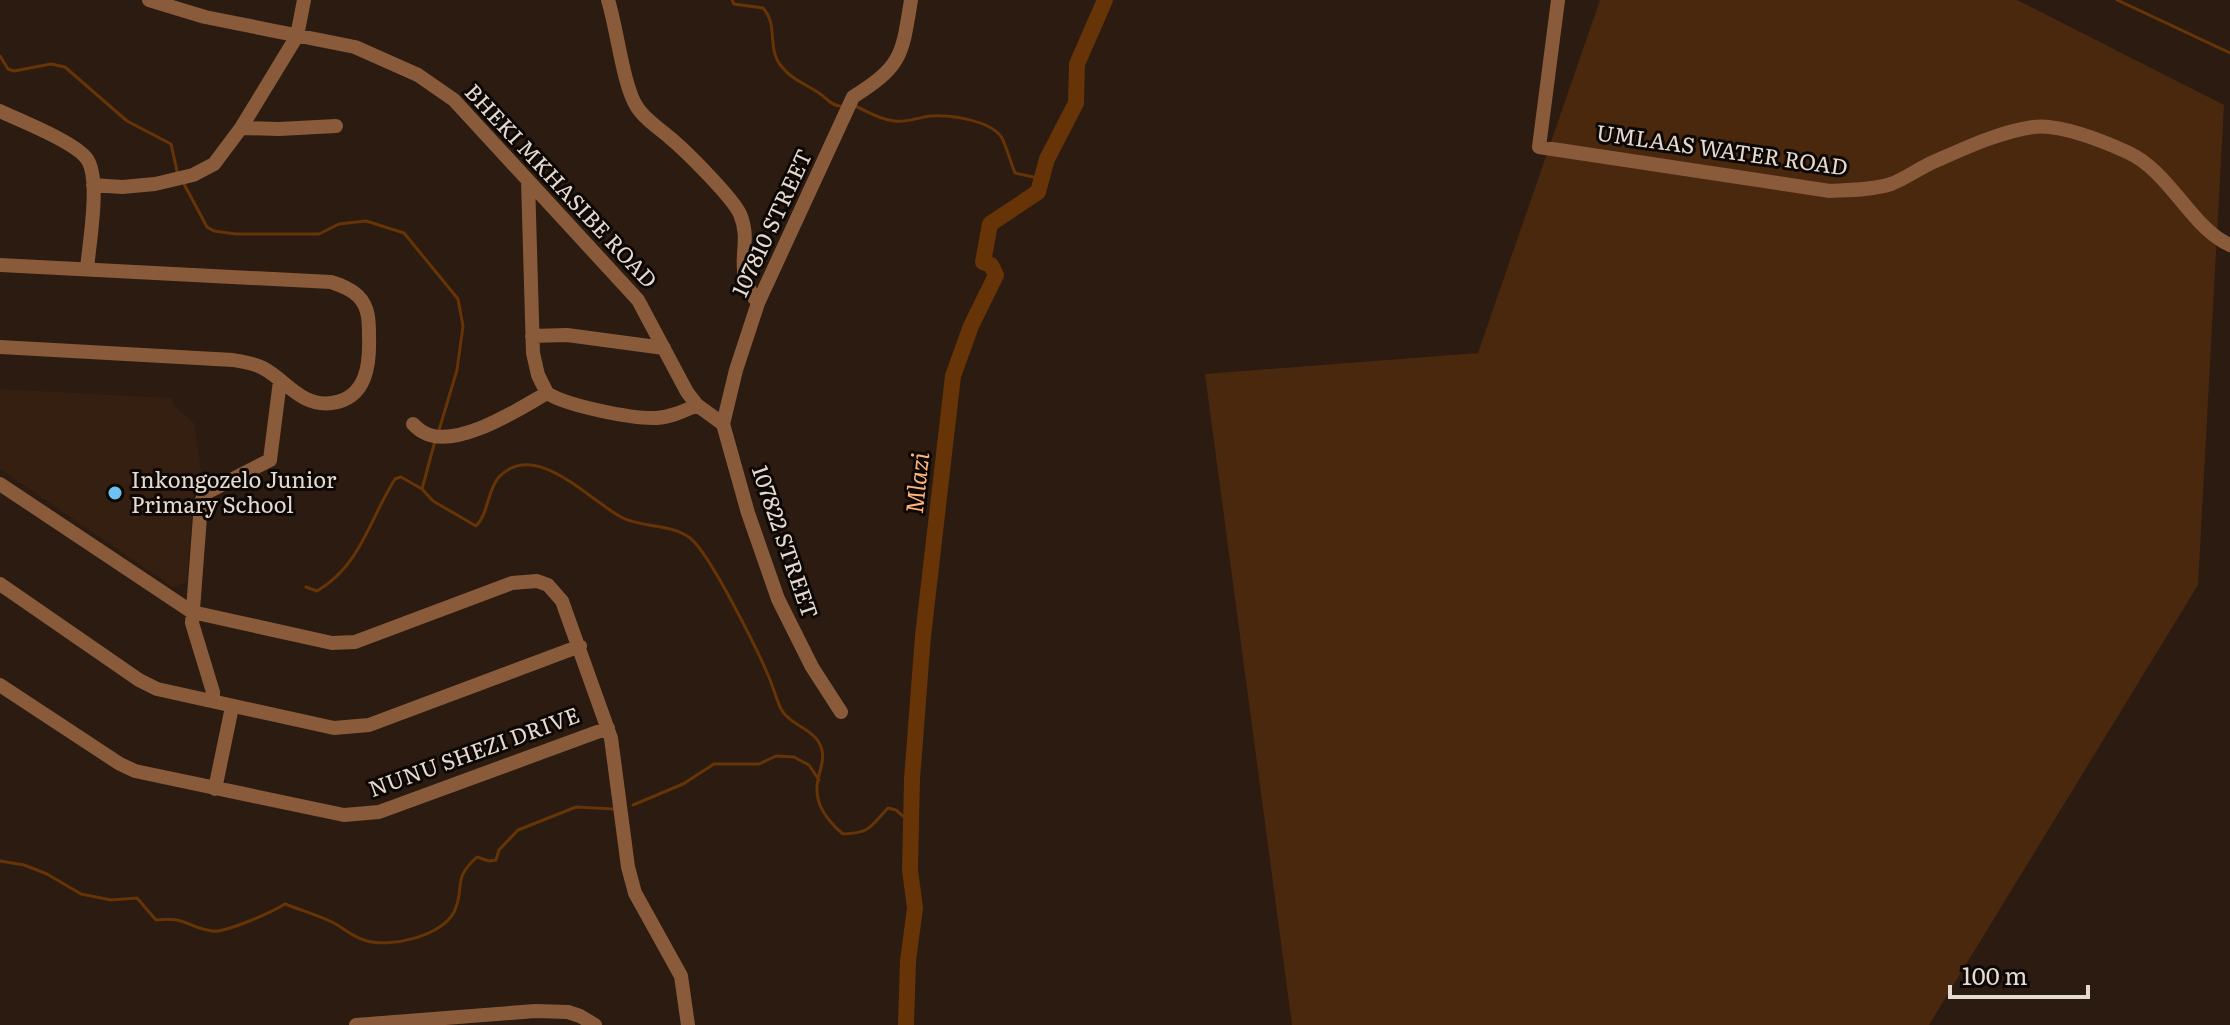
<svg xmlns="http://www.w3.org/2000/svg" width="2230" height="1025" font-family="Literata,serif">
<rect width="100%" height="100%" fill="#2b1b10"/>
<path fill="#351f10" d="M0 389 172 398 173 405 194 423 202 475 194 487 187 582 173 587 0 469Z"/>
<path fill="#4a280e" d="M1600 0H2017L2224 105 2198 585 1929 1025H1292L1205 374 1478 353Z"/>
<g fill="none" stroke-linecap="round" stroke-linejoin="round">
<path stroke="#663407" stroke-width="3" d="M732 0 734 4 763 8C779 25 766 49 782 67 792 80 806 84 819 93 827 98 830 105 840 106
M2117 0 2230 53
M0 56 8 69 14 71 51 64 65 67 127 121 171 144 177 171
M853 105C867 111 878 119 894 121 906 123 919 117 931 116 950 115 991 120 1002 138 1005 143 1012 166 1015 173L1042 179
M184 184 207 227 214 231 236 234H319L339 224 366 221 404 233 458 299 463 326 457 370 439 430
M435 441 422 489 433 501 476 526C489 513 487 490 499 477 535 439 589 500 621 517 640 528 670 523 690 538 709 552 757 649 768 675 773 686 776 699 781 709 789 724 810 728 818 741 829 758 817 772 817 788 816 807 830 823 843 834 871 833 870 827 888 808L896 810 912 824
M306 587 317 591C361 565 369 520 395 479L401 477 422 489
M633 805 683 784 714 764H759L776 756 794 757 809 765 819 780
M0 861 24 865 47 874 81 894 111 900 137 898 156 920C186 916 188 928 212 931 226 933 272 912 285 904 300 910 317 915 332 922 342 927 353 937 364 940 389 949 442 936 454 912 466 887 451 880 477 857L489 861 496 860 499 850 518 830 576 807 613 809"/>
<path stroke="#663407" stroke-width="16" d="M906 1025 908 961 915 908 910 870 912 779 923 636 953 376 971 326 996 275 991 265 983 262 990 224 1038 192 1047 159 1076 103 1077 64 1105 0"/>
<path stroke="#895b3a" stroke-width="14" d="M149 0 205 17 355 47 418 75 454 100 638 300 687 392 697 405 723 424
M608 0C617 28 623 86 637 107 645 120 658 127 669 137 685 150 732 197 740 214 754 247 730 267 758 303
M1558 0 1539 147 1830 191C1850 190 1872 190 1891 184 1904 179 1917 170 1929 164 1961 150 1998 132 2033 127 2058 123 2103 141 2127 152 2170 171 2191 228 2230 245
M0 111C21 121 75 142 87 159 101 179 89 244 87 269
M241 128 279 129 336 126
M528 180 533 353 538 375 547 393
M93 185 122 187 155 184 193 175 214 164 241 128 297 36 304 0
M0 265 331 282C340 285 350 288 358 296 369 307 369 321 369 336 370 364 367 398 332 403 301 407 287 381 263 368 254 363 243 362 233 360L0 347
M532 336 567 335 664 348
M547 393C567 406 633 419 656 418 671 417 684 411 697 405
M413 424C416 427 419 430 423 432 455 451 519 409 547 393
M0 484 192 612 332 643 355 642 512 583 537 581 548 585 562 601 611 738 628 867 635 893 681 976 688 1025
M0 584 139 680 157 689 334 728 369 725 580 646
M0 685 120 764 135 771 344 815 379 812 608 728
M213 701V692L192 623 201 503 204 494 270 460 280 381
M841 712 812 667 778 599 748 513 723 424 736 370 758 303 853 97C902 66 902 56 911 0
M215 789 232 707
M356 1025 535 1011 568 1012 580 1016 595 1025"/>
</g>
<circle fill="#6ec2f3" stroke="#0e0804" stroke-width="3" cx="115" cy="493" r="8"/>
<g text-anchor="middle" stroke-width="6" stroke-linejoin="round" paint-order="stroke">
<g font-size="22" fill="#e5dad2" stroke="#0e0804">
<text transform="translate(1722 150) rotate(8)" y="8">UMLAAS WATER ROAD</text>
<text transform="translate(561 186) rotate(47)" y="8">BHEKI MKHASIBE ROAD</text>
<text transform="translate(772 223) rotate(-65)" y="8">107810 STREET</text>
<text transform="translate(785 542) rotate(71)" y="8">107822 STREET</text>
<text transform="translate(474 752) rotate(-20)" y="8">NUNU SHEZI DRIVE</text>
</g>
<g font-size="22" fill="#e5dad2" stroke="#0e0804" text-anchor="start">
<text x="131" y="488">Inkongozelo Junior<tspan x="131" dy="25">Primary School</tspan></text>
</g>
<g font-size="24" font-style="italic" fill="#ffb37d" stroke="#0e0804">
<text transform="translate(918 483) rotate(-84)" y="8">Mlazi</text>
</g>
</g>
<path d="M1950 985v12h138v-12" fill="none" stroke="#e5dad2" stroke-width="4"/>
<text x="1962" y="985" font-size="24" fill="#e5dad2" stroke="#0e0804" stroke-width="6" paint-order="stroke">100 m</text>
</svg>
